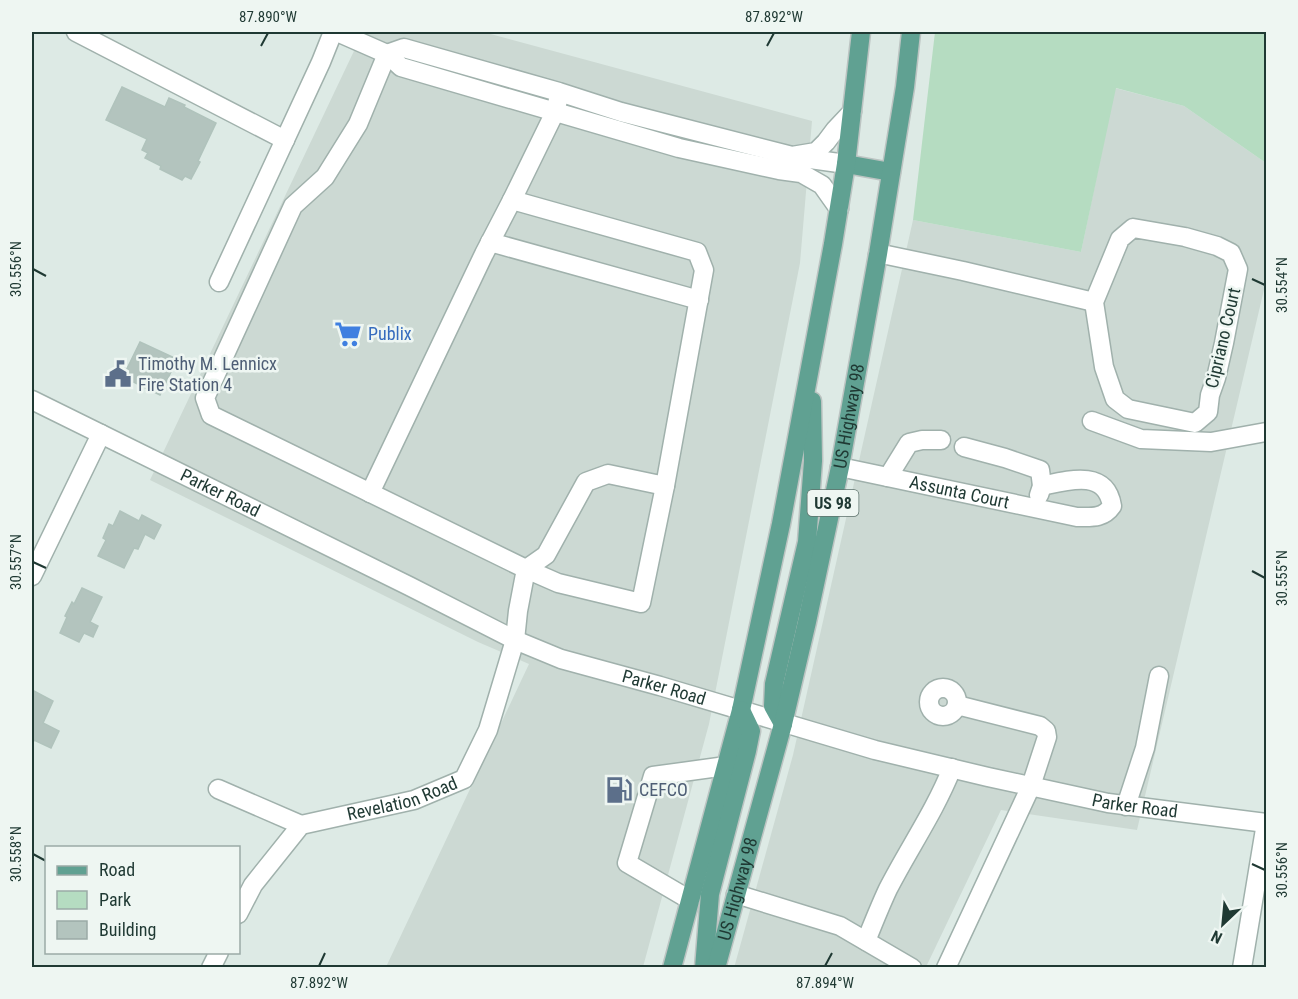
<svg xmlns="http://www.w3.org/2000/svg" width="1298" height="999" font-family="'Roboto Condensed',sans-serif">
<rect width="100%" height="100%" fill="#ddeae5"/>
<path fill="#ccd9d3" d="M363 32H483L812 121 800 263 709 724 643 967H386L529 664 478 642 150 480Z
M1115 88 1184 106 1266 163V281L1137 830 1001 810 926 967 734 968 793 755 913 220 1081 252Z"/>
<path fill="#b5dcc1" d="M935 32H1266V163L1184 106 1116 88 1081 252 913 220Z"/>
<path fill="#b3c4be" stroke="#b0c3bc" stroke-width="1.5" d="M122 87 165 107 169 98 185 105 184 107 216 123 198 161 200 162 191 179 185 176 182 180 160 169 161 166 145 158 148 153 142 150 147 139 106 120Z
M140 342 177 359 160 395 123 377Z
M120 511 139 521 142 515 161 525 154 539 145 534 138 549 134 548 124 568 98 556 106 540 103 538 109 524 113 526Z
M82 588 102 597 90 622 98 626 93 637 84 633 79 642 60 633 67 617 65 616 72 602 74 604Z
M32 690 53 701 43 723 59 731 51 748 34 740 32 746Z"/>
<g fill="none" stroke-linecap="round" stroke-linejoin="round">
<defs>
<g id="minor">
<path d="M76 32 285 140"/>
<path d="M337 32 387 54 401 67 679 148 779 170 801 173 822 185 839 209"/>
<path d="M803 158 846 164"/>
<path d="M512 200 555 112 558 100"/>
<path d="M1133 228 1185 237 1217 246 1231 253 1238 269 1224 343 1216 378 1210 395 1208 412 1195 423 1128 409 1115 399 1104 367 1094 302 1120 239Z"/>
<path d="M490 242 699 300"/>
<path d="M878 254H882L963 271 1094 302"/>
<path d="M219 282 321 62 333 32"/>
<path id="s1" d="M32 400 409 586 515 640 561 659 660 686 875 750 988 777 1108 803 1266 823"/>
<path d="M1092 421 1141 439 1211 442 1266 432"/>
<path d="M964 447 1005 458 1040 470 1042 486 1039 495"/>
<path id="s2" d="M840 467 1077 517C1091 517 1103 519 1112 506 1106 469 1069 480 1042 486"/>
<path d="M888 477 909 443 922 440H941"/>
<path d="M370 493 484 254 512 200 697 252 704 270 665 486 608 474 586 482 546 555 526 569"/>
<path d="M526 569 558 583 641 603 665 486"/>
<path d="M32 576 101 434"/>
<circle cx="943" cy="702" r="14"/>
<path d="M218 789 301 825"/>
<path d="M1126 806 1145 748 1159 676"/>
<path d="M736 894 840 926 912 968"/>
<path d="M690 900 627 863 653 776 726 766"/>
<path id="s3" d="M238 914 253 885 301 825 414 800 464 779 488 730 515 640 518 611 526 569 211 415 205 398 293 206 325 177 358 124 387 54 404 48 559 92 621 112 792 156 816 152 826 142 835 130 852 112"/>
<path d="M866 941C873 924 880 906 888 889 909 848 935 811 952 768"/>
<path d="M211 968 219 952"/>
<path d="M946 968 1031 786 1047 737 1046 731 1040 726 957 705"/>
<path d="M1242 968 1266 823"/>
</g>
<g id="major">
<path d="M846 164 891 172"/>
<path d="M783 724 773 706 774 684 807 542 813 461 812 401"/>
<path d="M672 968 741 710 781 524 833 244 846 164 861 32"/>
<path d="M704 968 710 894 747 751 751 731 741 710"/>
<path id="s4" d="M716 968 783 724 807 622 840 467 878 254 905 87 911 32"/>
</g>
</defs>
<use href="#minor" stroke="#a0b1ac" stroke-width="21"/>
<use href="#major" stroke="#bcc4c2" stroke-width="21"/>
<use href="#minor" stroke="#fff" stroke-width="18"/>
<use href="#major" stroke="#60a192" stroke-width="18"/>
</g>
<path fill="none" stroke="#1f3933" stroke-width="2" d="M261 46 268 33M767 46 774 33M33 269 46 276M1252 279 1265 285M33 562 46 568M1252 571 1265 578M33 854 46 861M1252 864 1265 870M319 966 325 953M825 966 832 953"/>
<defs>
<symbol id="supermarket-bare" viewBox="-9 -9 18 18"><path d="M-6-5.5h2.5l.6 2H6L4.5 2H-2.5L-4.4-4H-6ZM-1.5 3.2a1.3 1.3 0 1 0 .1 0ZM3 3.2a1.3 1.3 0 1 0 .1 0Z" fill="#3f7fe0" stroke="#eef6f2" stroke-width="2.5" paint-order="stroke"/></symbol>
<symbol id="civic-bare" viewBox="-9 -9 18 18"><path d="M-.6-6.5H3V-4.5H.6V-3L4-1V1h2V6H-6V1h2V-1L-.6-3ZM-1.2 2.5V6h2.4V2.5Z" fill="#5c6f8a" stroke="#eef6f2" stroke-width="2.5" paint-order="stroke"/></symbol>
<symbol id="fuel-bare" viewBox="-9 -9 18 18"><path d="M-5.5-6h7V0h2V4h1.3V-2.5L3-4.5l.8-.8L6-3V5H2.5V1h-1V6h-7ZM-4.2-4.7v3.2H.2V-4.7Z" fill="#5c6f8a" stroke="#eef6f2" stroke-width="2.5" paint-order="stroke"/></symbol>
</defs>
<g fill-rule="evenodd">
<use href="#supermarket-bare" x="329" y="315" width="38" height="38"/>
<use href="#civic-bare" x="99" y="355" width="38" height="38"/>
<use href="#fuel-bare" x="600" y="771" width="38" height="38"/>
</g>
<g text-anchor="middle" stroke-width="5" stroke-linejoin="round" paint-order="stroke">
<rect fill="#eef6f2" stroke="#5d726c" stroke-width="1.5" x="807.5" y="490" width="51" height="26" rx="4.5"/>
<g font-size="16" font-weight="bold" fill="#1f3933">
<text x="833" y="509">US 98</text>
</g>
<g font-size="18" fill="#366cbe" stroke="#eef6f2" text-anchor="start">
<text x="368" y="340">Publix</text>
</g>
<g font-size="18" fill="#1f3933" stroke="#eef6f2">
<text transform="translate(1223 338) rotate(-77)" y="6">Cipriano Court</text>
<text dy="6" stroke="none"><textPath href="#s4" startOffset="568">US Highway 98</textPath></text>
<text dy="6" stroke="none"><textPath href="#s2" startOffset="122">Assunta Court</textPath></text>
<text dy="6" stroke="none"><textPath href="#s1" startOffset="210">Parker Road</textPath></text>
<text dy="6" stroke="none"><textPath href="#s1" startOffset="696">Parker Road</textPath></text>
<text dy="6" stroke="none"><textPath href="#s3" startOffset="214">Revelation Road</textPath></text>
<text dy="6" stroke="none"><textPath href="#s1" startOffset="1182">Parker Road</textPath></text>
<text dy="6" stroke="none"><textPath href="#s4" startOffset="82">US Highway 98</textPath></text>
</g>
<g font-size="18" fill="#4e5e75" stroke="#eef6f2" text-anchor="start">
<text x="138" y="370">Timothy M. Lennicx<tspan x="138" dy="21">Fire Station 4</tspan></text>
<text x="639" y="796">CEFCO</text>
</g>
</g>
<rect width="1298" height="999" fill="none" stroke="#eef6f2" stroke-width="66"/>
<rect x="45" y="846" width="195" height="108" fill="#eef6f2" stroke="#9baaa6" stroke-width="1.5"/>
<rect x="57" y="866" width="30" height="9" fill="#60a192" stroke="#9baaa6" stroke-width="1.5"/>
<text x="99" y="876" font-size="18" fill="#1f3933">Road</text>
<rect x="57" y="891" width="30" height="18" fill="#b5dcc1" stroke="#9baaa6" stroke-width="1.5"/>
<text x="99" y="906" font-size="18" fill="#1f3933">Park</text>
<rect x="57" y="921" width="30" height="18" fill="#b3c4be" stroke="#9baaa6" stroke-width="1.5"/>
<text x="99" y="936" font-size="18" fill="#1f3933">Building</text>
<g transform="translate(1223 924) rotate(206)" stroke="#eef6f2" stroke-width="4.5" paint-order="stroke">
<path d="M0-4.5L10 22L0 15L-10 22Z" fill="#1f3933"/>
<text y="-9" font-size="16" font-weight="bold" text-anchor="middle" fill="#1f3933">N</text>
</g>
<rect x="33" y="33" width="1232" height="933" fill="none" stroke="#1f3933" stroke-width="2"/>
<g font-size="15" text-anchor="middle" fill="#1f3933">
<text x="268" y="22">87.890°W</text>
<text x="774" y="22">87.892°W</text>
<text transform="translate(16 269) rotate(-90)" y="5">30.556°N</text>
<text transform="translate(1282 285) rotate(-90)" y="5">30.554°N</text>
<text transform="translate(16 562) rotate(-90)" y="5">30.557°N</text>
<text transform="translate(1282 578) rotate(-90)" y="5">30.555°N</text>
<text transform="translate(16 854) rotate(-90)" y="5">30.558°N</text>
<text transform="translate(1282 870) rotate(-90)" y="5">30.556°N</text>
<text x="319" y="988">87.892°W</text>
<text x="825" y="988">87.894°W</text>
</g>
</svg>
